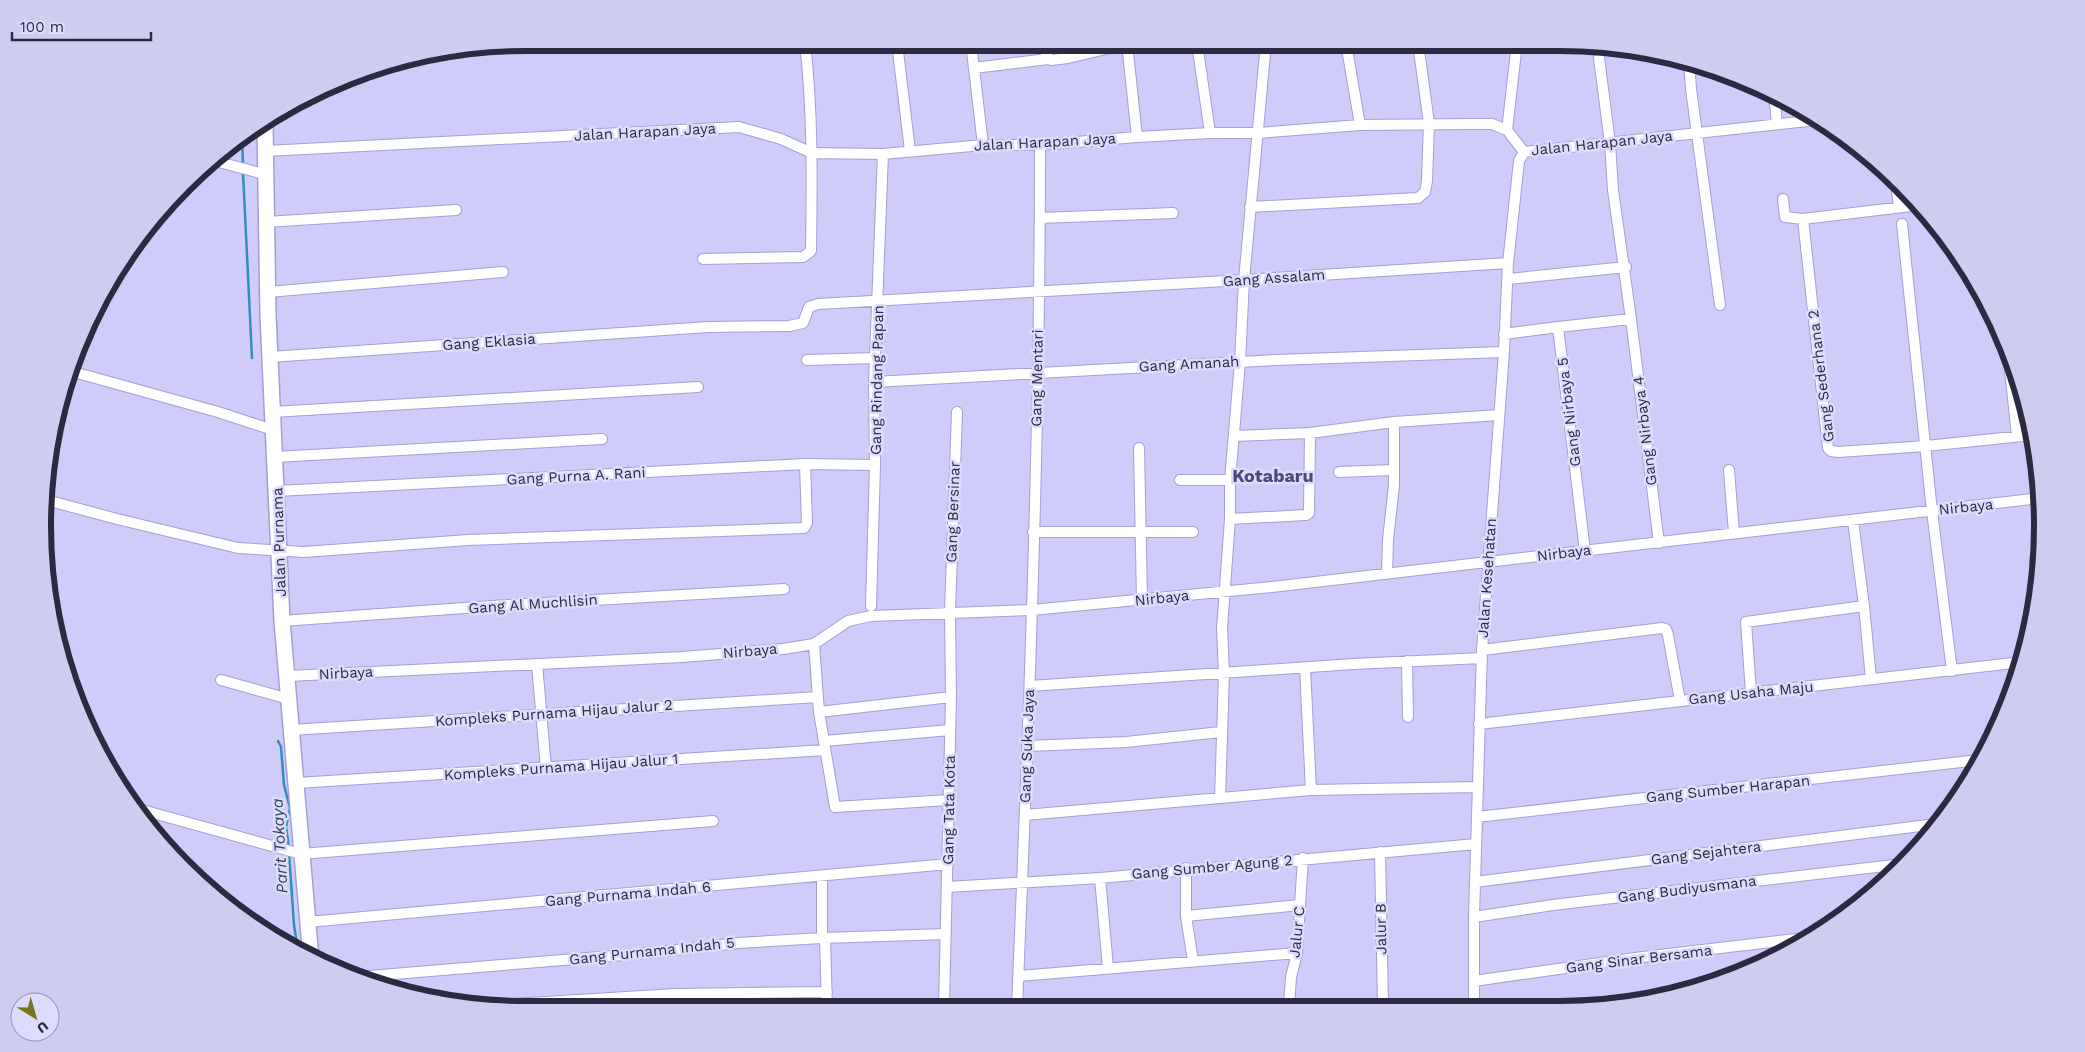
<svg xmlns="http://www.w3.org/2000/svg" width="2085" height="1052" font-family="'Work Sans',sans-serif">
<rect width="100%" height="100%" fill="#cfccfa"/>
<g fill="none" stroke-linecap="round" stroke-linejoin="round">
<path stroke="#2e90ba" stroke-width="2.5" d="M242 137 243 165
M243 173 252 358
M278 741 281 747 284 785 290 808 286 827 289 848
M289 853 294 925 298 950"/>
<defs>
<path id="street" d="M897 43 910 151
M971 43 983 145
M1044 43 1046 56 1051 60 1068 58 1127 44
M1127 43 1137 137
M1197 43 1210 133
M1346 43 1360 125
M1689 61 1691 89 1720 305
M974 68 1048 59
M1774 93 1777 124
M1507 130 1517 43
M265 151 739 127 781 139 812 153 883 154 983 145H1040L1137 137 1210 133H1258L1360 125 1473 124H1492L1507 130 1524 152 1817 120
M215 161 264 174
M1896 183 1899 207
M1783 199 1785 217 1803 219 1920 205
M1250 207 1418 198 1425 192 1427 181 1429 123 1418 43
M1040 218 1173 213
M1803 219 1828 448 1831 451 1838 452 1926 446 2032 435
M266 222 456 210
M1902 224 1932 511 1952 671
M703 259 803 257 811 251C812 181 813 112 805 43
M1508 279 1626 267
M268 292 503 272
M1631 319 1659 543
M1558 327 1631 319 1613 190 1610 143 1599 58
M1504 334 1558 327 1585 551
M2008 351 2017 436
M270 357 708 327 789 326 803 323 809 307 818 304 1244 280 1508 263
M807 360 876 358
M70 371 218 412 273 430
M874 382 1276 360 1504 352
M272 412 698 387
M1235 436 1310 433 1394 422 1499 415
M1139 448 1142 600
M275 457 602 439
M1729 470 1734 533
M1339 472 1393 470
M1180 480H1230
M277 491 805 464 875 465
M50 501 117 519 238 548 304 552 468 540 804 528 807 523 805 464
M1230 519 1306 515 1309 513 1310 433
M1853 521 1864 606 1871 679
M1033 532H1193
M2035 559 2038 579
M1387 574 1388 540 1394 485V422
M871 606 875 465 874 382 883 154
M282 621 506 605 784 589
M814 644 819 712 951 697
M1482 650 1662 628 1666 629 1668 635 1680 701
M1407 661 1408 717
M537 664 546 768
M288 676 682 657 783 649 814 644 848 621 871 616 1032 610 1272 587 2040 498
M221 680 289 699
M1030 686 1353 664 1482 658
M1751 693 1746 622 1864 606
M819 712 835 807 949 800
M1479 724 2022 662
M291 730 818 697
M824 741 950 730
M1027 746 1126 742 1221 732
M296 783 825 750
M1311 790 1478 787
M1220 798 1224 674 1222 628 1230 519V480L1240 362 1244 280 1266 43
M135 808 301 854 713 821
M1025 815 1311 790 1305 668
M1477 817 1979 760
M1380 852 1383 1006
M1186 868V916L1193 961
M822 876V938
M1100 878 1108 968
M1475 882 1936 824
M947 887 1100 878 1476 844
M1186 916 1300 905
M1474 917 1553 905 1902 864
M308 922 948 864
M825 938 827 1008
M1019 976 1297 953
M357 977 648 953 738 943 822 938 946 934
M1474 981 1635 958 1804 938
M481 1006 675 994 827 992
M1289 1006 1291 977 1297 953 1303 858
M1474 1006V917L1482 650 1504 352 1508 263 1519 161 1524 152
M944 1007 951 697 950 612 957 412
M1017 1007C1029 720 1040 432 1040 145"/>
<path id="secondary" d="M265 125 268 315 282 621 311 959"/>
</defs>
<use href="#street" stroke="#a39fd6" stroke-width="12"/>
<use href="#secondary" stroke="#a39fd6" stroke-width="18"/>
<use href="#street" stroke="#fff" stroke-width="10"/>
<use href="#secondary" stroke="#fff" stroke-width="15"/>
</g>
<g text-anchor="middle" stroke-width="5" stroke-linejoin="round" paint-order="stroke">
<g font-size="15" fill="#2c2a40" stroke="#dddbfe">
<text transform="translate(645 132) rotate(-3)" y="5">Jalan Harapan Jaya</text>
<text transform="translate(1045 142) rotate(-3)" y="5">Jalan Harapan Jaya</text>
<text transform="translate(1602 143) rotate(-6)" y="5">Jalan Harapan Jaya</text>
<text transform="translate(1274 278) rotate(-4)" y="5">Gang Assalam</text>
<text transform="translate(489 342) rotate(-4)" y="5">Gang Eklasia</text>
<text transform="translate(1189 364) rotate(-3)" y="5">Gang Amanah</text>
<text transform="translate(1821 376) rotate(-97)" y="5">Gang Sederhana 2</text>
<text transform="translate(1037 378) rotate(-89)" y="5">Gang Mentari</text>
<text transform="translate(877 380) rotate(-89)" y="5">Gang Rindang Papan</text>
<text transform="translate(1569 412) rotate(-97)" y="5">Gang Nirbaya 5</text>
<text transform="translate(1645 431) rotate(-97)" y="5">Gang Nirbaya 4</text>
<text transform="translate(576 476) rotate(-3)" y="5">Gang Purna A. Rani</text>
<text transform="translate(1966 507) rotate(-6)" y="5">Nirbaya</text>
<text transform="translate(953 512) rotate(-88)" y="5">Gang Bersinar</text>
<text transform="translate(279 542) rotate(-92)" y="5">Jalan Purnama</text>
<text transform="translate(1564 553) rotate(-7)" y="5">Nirbaya</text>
<text transform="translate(1487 578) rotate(-86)" y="5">Jalan Kesehatan</text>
<text transform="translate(1162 598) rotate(-6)" y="5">Nirbaya</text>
<text transform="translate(533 604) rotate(-4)" y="5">Gang Al Muchlisin</text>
<text transform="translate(750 651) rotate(-5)" y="5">Nirbaya</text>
<text transform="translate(346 673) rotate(-3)" y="5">Nirbaya</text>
<text transform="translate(1751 693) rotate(-6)" y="5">Gang Usaha Maju</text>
<text transform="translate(554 713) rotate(-4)" y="5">Kompleks Purnama Hijau Jalur 2</text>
<text transform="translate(1027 746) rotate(-88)" y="5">Gang Suka Jaya</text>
<text transform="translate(561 767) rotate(-4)" y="5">Kompleks Purnama Hijau Jalur 1</text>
<text transform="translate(1728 789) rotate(-6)" y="5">Gang Sumber Harapan</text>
<text transform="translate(949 810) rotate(-89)" y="5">Gang Tata Kota</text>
<text transform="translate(1706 853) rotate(-7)" y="5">Gang Sejahtera</text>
<text transform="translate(1212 867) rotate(-5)" y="5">Gang Sumber Agung 2</text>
<text transform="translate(1687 889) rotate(-7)" y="5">Gang Budiyusmana</text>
<text transform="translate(628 894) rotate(-5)" y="5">Gang Purnama Indah 6</text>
<text transform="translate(1381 929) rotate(-91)" y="5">Jalur B</text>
<text transform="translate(1297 932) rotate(-84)" y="5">Jalur C</text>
<text transform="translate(652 951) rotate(-6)" y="5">Gang Purnama Indah 5</text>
<text transform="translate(1639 959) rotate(-7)" y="5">Gang Sinar Bersama</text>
</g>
<g font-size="16" font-style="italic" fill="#2b4653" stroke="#dddbfe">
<text transform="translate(279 846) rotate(-93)" y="6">Parit Tokaya</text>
</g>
<g font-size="18" font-weight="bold" fill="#4f497a" stroke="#dddbfe">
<text x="1273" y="482">Kotabaru</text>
</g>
</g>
<path d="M0 0H2085V1052H0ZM526 51H1559A475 475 0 0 1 2034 526V526A475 475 0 0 1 1559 1001H526A475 475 0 0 1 51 526V526A475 475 0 0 1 526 51Z" fill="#cfcdef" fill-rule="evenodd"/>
<path fill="none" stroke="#2c2a40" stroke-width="6" d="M526 51H1559A475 475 0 0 1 2034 526V526A475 475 0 0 1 1559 1001H526A475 475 0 0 1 51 526V526A475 475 0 0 1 526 51Z"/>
<g transform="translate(35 1017) rotate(143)"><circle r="24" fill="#dddbfe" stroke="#9694b2"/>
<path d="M0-4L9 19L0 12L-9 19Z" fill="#78751b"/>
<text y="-8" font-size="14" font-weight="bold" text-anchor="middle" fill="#2c2a40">U</text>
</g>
<path d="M12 32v8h139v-8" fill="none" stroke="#2c2a40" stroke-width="2.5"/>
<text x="20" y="32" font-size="15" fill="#2c2a40" stroke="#dddbfe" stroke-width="4" paint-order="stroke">100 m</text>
</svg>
